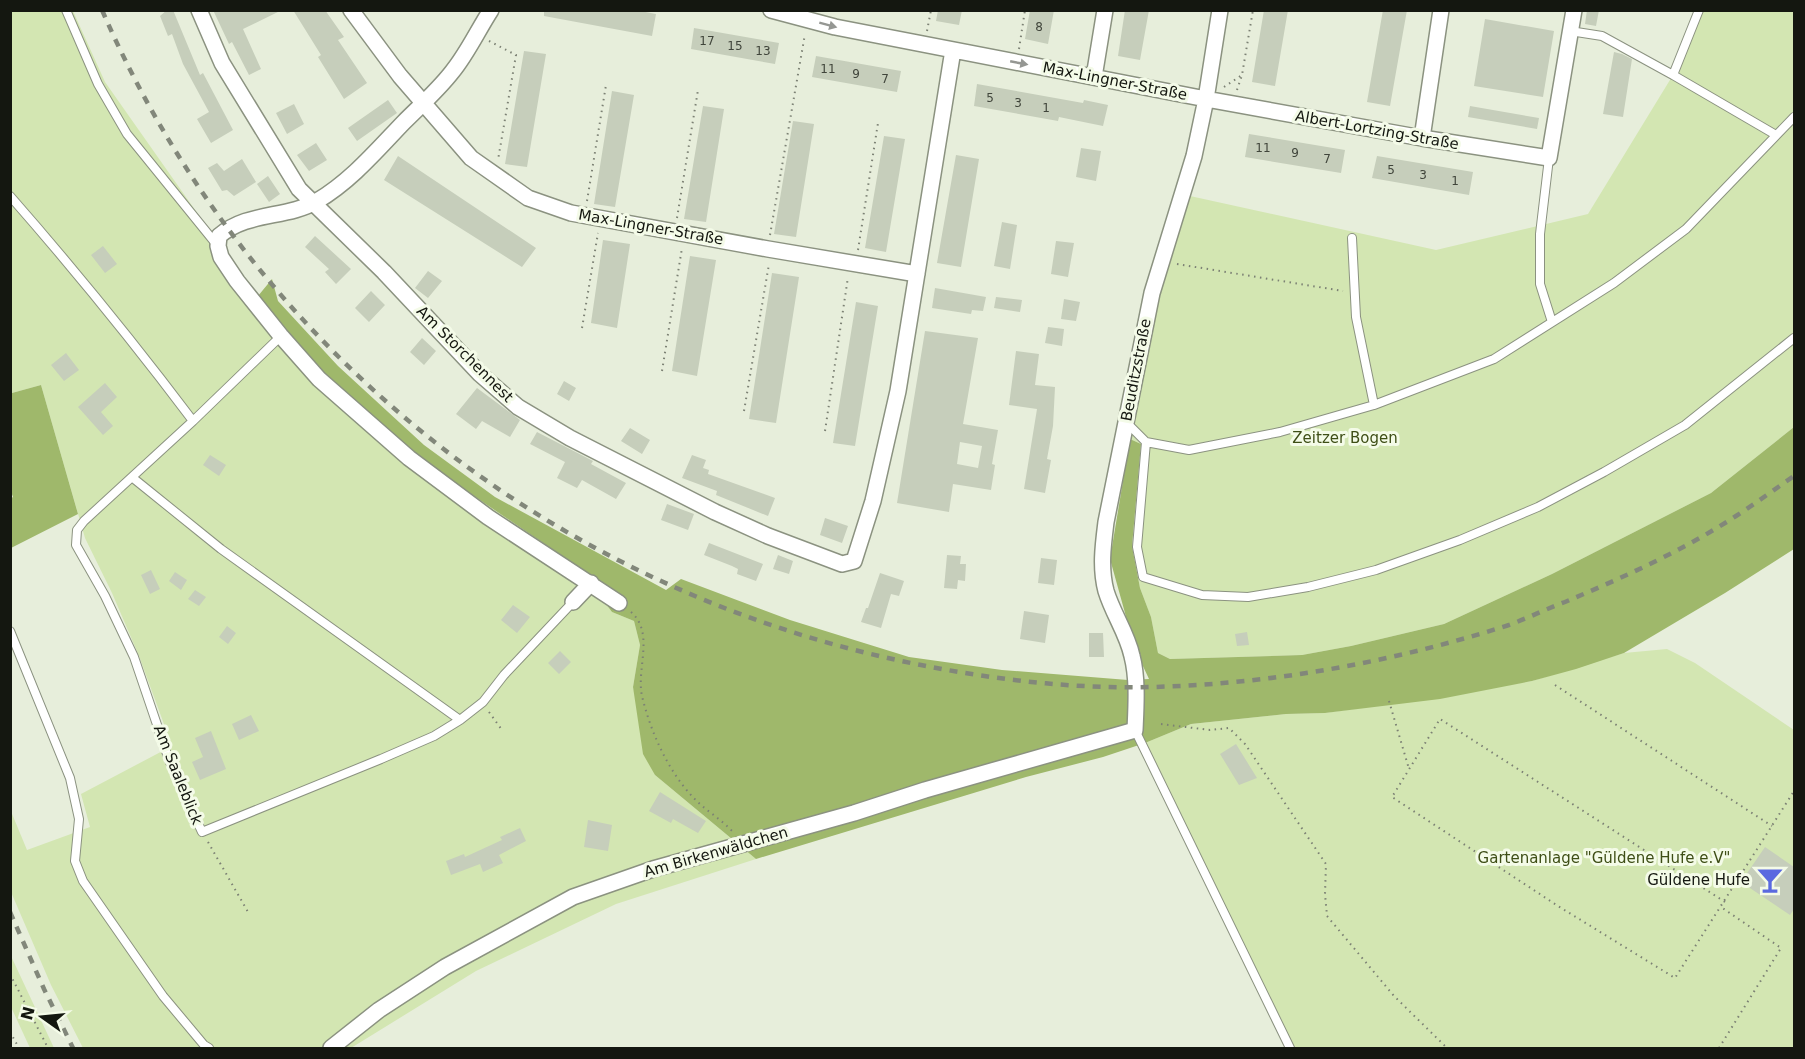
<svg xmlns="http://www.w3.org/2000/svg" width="1805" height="1059" font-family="'DejaVu Sans',sans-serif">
<rect width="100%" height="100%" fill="#e7eedb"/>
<path fill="#d3e6b2" d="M11 11H73L105 82 245 281 258 296 424 462 577 566 612 612 634 621 640 645 633 687 655 775 756 859 616 904 476 971 351 1048H83L51 985 11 892 10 809 27 850 90 827 81 794 172 746 139 656 112 593 85 538 41 385 12 393 11 390Z
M1699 11H1794V427L1711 493 1552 574 1444 624 1351 646 1302 655 1170 659 1158 653 1151 617 1140 588 1132 546 1141 444 1130 439 1165 262 1190 196 1436 250 1588 214 1673 75Z
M1667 649 1695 663 1794 730V1048H1295L1145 743 1191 724 1286 714 1325 713 1374 706 1532 681 1624 653Z
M11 956 54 1048H30L11 1007Z"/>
<path fill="#9fb86b" d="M272 279 278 301 338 366 424 445 495 497 666 590 681 579 790 620 909 657 1002 670 1128 680 1149 679 1135 649 1110 559 1130 439 1141 444 1132 546 1140 588 1151 617 1158 653 1170 659 1302 655 1351 646 1444 624 1552 574 1711 493 1794 427V549L1725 593 1624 653 1576 669 1532 681 1440 699 1325 713 1286 714 1191 724 1145 743 1103 757 1026 777 756 859 655 775 643 754 633 687 640 645 634 621 612 612 577 566 424 462 324 376 280 327 258 296Z
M41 385 78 514 11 548 10 499 13 497 10 489 11 390 12 393Z"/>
<path fill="#c6cebb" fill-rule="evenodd" d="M167 10H173L200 75 203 73 233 130 211 143 197 119 209 112 183 64 172 34 168 36 160 16Z
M213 10H282L243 29 261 69 249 75 232 42 229 44Z
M293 10H325L344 37 338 40 367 83 344 99 318 57 321 55Z
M544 10H635L656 14 652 36 544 16Z
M938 10H962L959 25 936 21Z
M1030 10H1054L1048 44 1025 39Z
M1125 10H1149L1140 60 1118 56Z
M1264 10H1288L1275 86 1252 82Z
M1383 10H1407L1390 106 1367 102Z
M1587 10H1599L1596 26 1585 24Z
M1485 19 1554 31 1543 97 1474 86Z
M694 28 779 43 775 64 691 49Z
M524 51 546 54 527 167 505 164Z
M1614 52 1622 54 1632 59 1623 117 1603 114Z
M816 56 901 71 897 92 812 77Z
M977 84 1083 103 1084 100 1108 105 1103 126 1059 117 1058 121 974 106Z
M612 91 634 95 615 207 594 204Z
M388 100 397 113 357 141 348 128Z
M294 104 304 124 287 134 276 113Z
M703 106 724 109 706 222 684 219Z
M1470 106 1539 118 1537 129 1468 117Z
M793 121 814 124 796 237 774 234Z
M1249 134 1345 150 1341 173 1245 157Z
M884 136 905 139 886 252 865 248Z
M316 143 327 160 309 171 297 155Z
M1081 148 1101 151 1096 181 1076 177Z
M956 155 979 159 961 267 937 263Z
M398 156 536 248 522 267 384 180Z
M1377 156 1473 172 1469 195 1372 178Z
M242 159 256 182 234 196 227 190 222 191 208 168 217 163 224 171Z
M268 176 280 194 269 202 257 184Z
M1002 222 1017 225 1010 269 994 266Z
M315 236 351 269 336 284 325 272 329 269 305 247Z
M603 240 630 244 617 328 591 323Z
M1056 241 1074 243 1068 277 1051 274Z
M103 246 117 264 105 273 91 255Z
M690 256 716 260 697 376 672 371Z
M428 271 442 281 428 298 415 288Z
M772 273 799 277 776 423 749 419Z
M935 288 986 297 983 311 972 310 971 314 932 308Z
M371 291 385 305 369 322 355 308Z
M996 297 1022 300 1020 312 994 308Z
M1064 299 1080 302 1076 321 1061 319Z
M856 302 878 306 855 446 833 443Z
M1048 327 1064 329 1062 346 1045 343Z
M925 331 978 338 963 424 998 430 992 464 995 465 991 490 953 484 949 512 897 503ZM960 442 982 446 978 468 957 464Z
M422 338 436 351 424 365 410 352Z
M1016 351 1039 354 1035 385 1055 387 1053 426 1047 459 1051 460 1045 493 1024 489 1037 409 1009 405Z
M66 353 79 370 64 381 51 365Z
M564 381 576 388 569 401 557 394Z
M105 383 117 397 101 412 113 426 103 435 78 407Z
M477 388 520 420 510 437 482 421 476 429 456 414Z
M630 428 650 440 642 454 621 441Z
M537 432 593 461 591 464 626 483 616 499 582 480 577 488 557 478 565 462 530 444Z
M210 455 226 465 219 476 203 465Z
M692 455 706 460 703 468 709 470 708 474 775 498 768 516 716 495 717 491 682 478Z
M667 504 694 514 688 530 661 520Z
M825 518 848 526 842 543 820 535Z
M709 543 763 564 756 581 737 574 738 569 732 566 704 555Z
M778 555 793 561 789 574 773 569Z
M947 555 961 556 960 564H966L965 581 958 580 957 589 944 588Z
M1041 558 1057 560 1054 585 1038 583Z
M151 570 160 589 150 594 141 575Z
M175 572 187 580 181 590 169 581Z
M880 573 904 581 899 596 891 594 881 628 861 622 866 608H868Z
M195 590 206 597 199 606 188 599Z
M513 605 530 617 517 633 501 620Z
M1024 611 1049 615 1045 643 1020 639Z
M227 626 236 633 228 644 219 637Z
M1247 632 1249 645 1237 646 1235 634Z
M1089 633H1103L1104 657H1089Z
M560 651 571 662 559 674 548 663Z
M251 715 259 731 239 740 232 724Z
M211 731 226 769 200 780 192 762 203 757 195 738Z
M1236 744 1257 778 1239 785 1220 754Z
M660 792 706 821 698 833 673 819 671 823 649 811Z
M588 820 612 825 608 851 584 847Z
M520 828 526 841 499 855 503 863 483 872 480 864 451 875 446 861 464 854 465 857 502 840 500 837Z
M1765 847 1794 867V909L1790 915 1741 882Z"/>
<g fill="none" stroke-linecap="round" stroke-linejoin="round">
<defs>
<path id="lane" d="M66 10 98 84 127 134 217 245
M1699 10 1673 75 1776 135
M1570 31 1602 36 1673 75
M1549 158 1540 234V284L1552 322
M10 196C74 269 135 344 193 421
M1352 238 1356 317 1374 405
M281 336 193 421 84 521 77 530 76 545 105 596 134 657 169 760 202 832 381 759 434 736 460 720 483 702 504 675 573 602
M1126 422 1146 442 1189 450 1280 432 1374 405 1494 359 1614 283 1686 229 1794 117
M1146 442 1137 547 1143 577 1202 595 1248 597 1308 587 1376 570 1460 540 1538 507 1604 472 1685 425 1794 338
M133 478 221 549 460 720
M10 631 70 778 79 819 75 861 83 881 163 996 204 1045 209 1048
M1135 730 1290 1048"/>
<path id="street" d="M199 10 222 63 299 189 384 272 480 374 518 407 570 438 715 512 768 536 842 564 854 561 873 501 898 391 953 50
M351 10 400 76 471 158 528 198 571 213 768 249 917 274
M491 10C478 30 467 54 452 72 438 90 420 106 404 122 377 150 351 181 317 201 286 219 248 211 219 236L218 246 221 257 237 281 281 336 319 379 409 458 488 517 619 603
M771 10 835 27 1206 99 1422 138 1549 158 1574 10
M1094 77 1105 10
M1422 138 1441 10
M573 602 591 583
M331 1048 379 1010 445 967 573 897 653 869 854 813 925 790 1135 730C1136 707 1138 679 1132 656 1127 633 1113 614 1106 591 1100 568 1103 546 1106 522L1152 293 1194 156 1206 99 1220 10"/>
</defs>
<use href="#lane" stroke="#8b9280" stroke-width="10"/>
<use href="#street" stroke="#8b9280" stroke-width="18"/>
<path stroke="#7c8174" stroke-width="2" stroke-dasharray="1.5 4.5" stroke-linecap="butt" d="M927 31 931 10
M489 41 516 55 498 160
M1019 49 1025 10
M1224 87 1242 75
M1237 90 1242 75 1253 10
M587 201 606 85
M677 218 698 90
M770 235 805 34
M858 250 878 123
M1177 264 1343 291
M582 328 598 233
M662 371 682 248
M744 411 769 264
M825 431 848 277
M631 612C655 633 636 669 642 696 650 730 667 769 691 795 703 809 720 818 733 832
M1555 685 1772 826
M1389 701 1409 769
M489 712 502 730
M1161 724 1210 730 1229 728 1245 744 1326 864 1325 894 1327 916 1394 996 1447 1048
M208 842 248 912
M1725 902 1440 719 1392 797 1558 906 1675 978 1794 791
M10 974 48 1048
M10 1032 19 1048
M1719 1048 1781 948 1721 907"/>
<use href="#lane" stroke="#fff" stroke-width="8"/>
<use href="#street" stroke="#fff" stroke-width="15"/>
<path stroke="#82877a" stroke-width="4.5" stroke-dasharray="8 8" stroke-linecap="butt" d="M102 10C250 351 557 594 921 665 996 680 1075 689 1152 687 1273 684 1393 662 1509 625 1528 618 1546 609 1565 602 1622 578 1684 550 1736 516 1756 503 1775 489 1794 476
M10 912 44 989 73 1048"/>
</g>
<defs><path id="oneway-solid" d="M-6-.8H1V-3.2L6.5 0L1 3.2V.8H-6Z" transform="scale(1.5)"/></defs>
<g fill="#959793">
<use href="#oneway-solid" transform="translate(828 25) rotate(15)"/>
<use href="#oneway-solid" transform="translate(1019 63) rotate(11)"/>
</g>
<defs>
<symbol id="bar-bare" viewBox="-9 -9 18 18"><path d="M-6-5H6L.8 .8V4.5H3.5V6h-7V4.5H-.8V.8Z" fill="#5a69e0" stroke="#f4fbe8" stroke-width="2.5" paint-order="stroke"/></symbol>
</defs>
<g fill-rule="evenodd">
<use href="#bar-bare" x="1751" y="861" width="38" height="38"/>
</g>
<g text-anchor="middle" stroke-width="6" stroke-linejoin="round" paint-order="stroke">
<g font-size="12" fill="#40453b">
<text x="1039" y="31">8</text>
<text x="707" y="45">17</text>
<text x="735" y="50">15</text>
<text x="763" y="55">13</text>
<text x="828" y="73">11</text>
<text x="856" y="78">9</text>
<text x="885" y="83">7</text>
<text x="990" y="102">5</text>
<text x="1018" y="107">3</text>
<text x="1046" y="112">1</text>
<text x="1263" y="152">11</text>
<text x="1295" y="157">9</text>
<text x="1327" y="163">7</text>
<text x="1391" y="174">5</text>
<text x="1423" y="179">3</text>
<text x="1455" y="185">1</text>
</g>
<g font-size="15" fill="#141710" stroke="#f4fbe8">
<text transform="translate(1115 81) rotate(11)" y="5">Max-Lingner-Straße</text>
<text transform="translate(1377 130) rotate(10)" y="5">Albert-Lortzing-Straße</text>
<text transform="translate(651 227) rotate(10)" y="5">Max-Lingner-Straße</text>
<text transform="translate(465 354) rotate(45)" y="5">Am Storchennest</text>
<text transform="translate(1136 370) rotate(-79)" y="5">Beuditzstraße</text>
<text transform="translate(178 775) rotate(68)" y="5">Am Saaleblick</text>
<text transform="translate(716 852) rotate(-16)" y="5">Am Birkenwäldchen</text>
</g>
<g font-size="15" fill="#3e4e16" stroke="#f4fbe8">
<text x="1345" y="443">Zeitzer Bogen</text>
<text x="1604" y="863">Gartenanlage "Güldene Hufe e.V"</text>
</g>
<g font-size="15" fill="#141710" stroke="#f4fbe8" text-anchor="end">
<text x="1750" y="885">Güldene Hufe</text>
</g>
</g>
<rect width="1805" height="1059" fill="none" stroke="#141710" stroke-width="24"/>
<g transform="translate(42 1017) rotate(285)" stroke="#f4fbe8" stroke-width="4.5" paint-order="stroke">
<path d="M0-4.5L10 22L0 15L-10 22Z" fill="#141710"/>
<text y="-9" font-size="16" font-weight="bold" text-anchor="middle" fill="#141710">N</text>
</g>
</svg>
